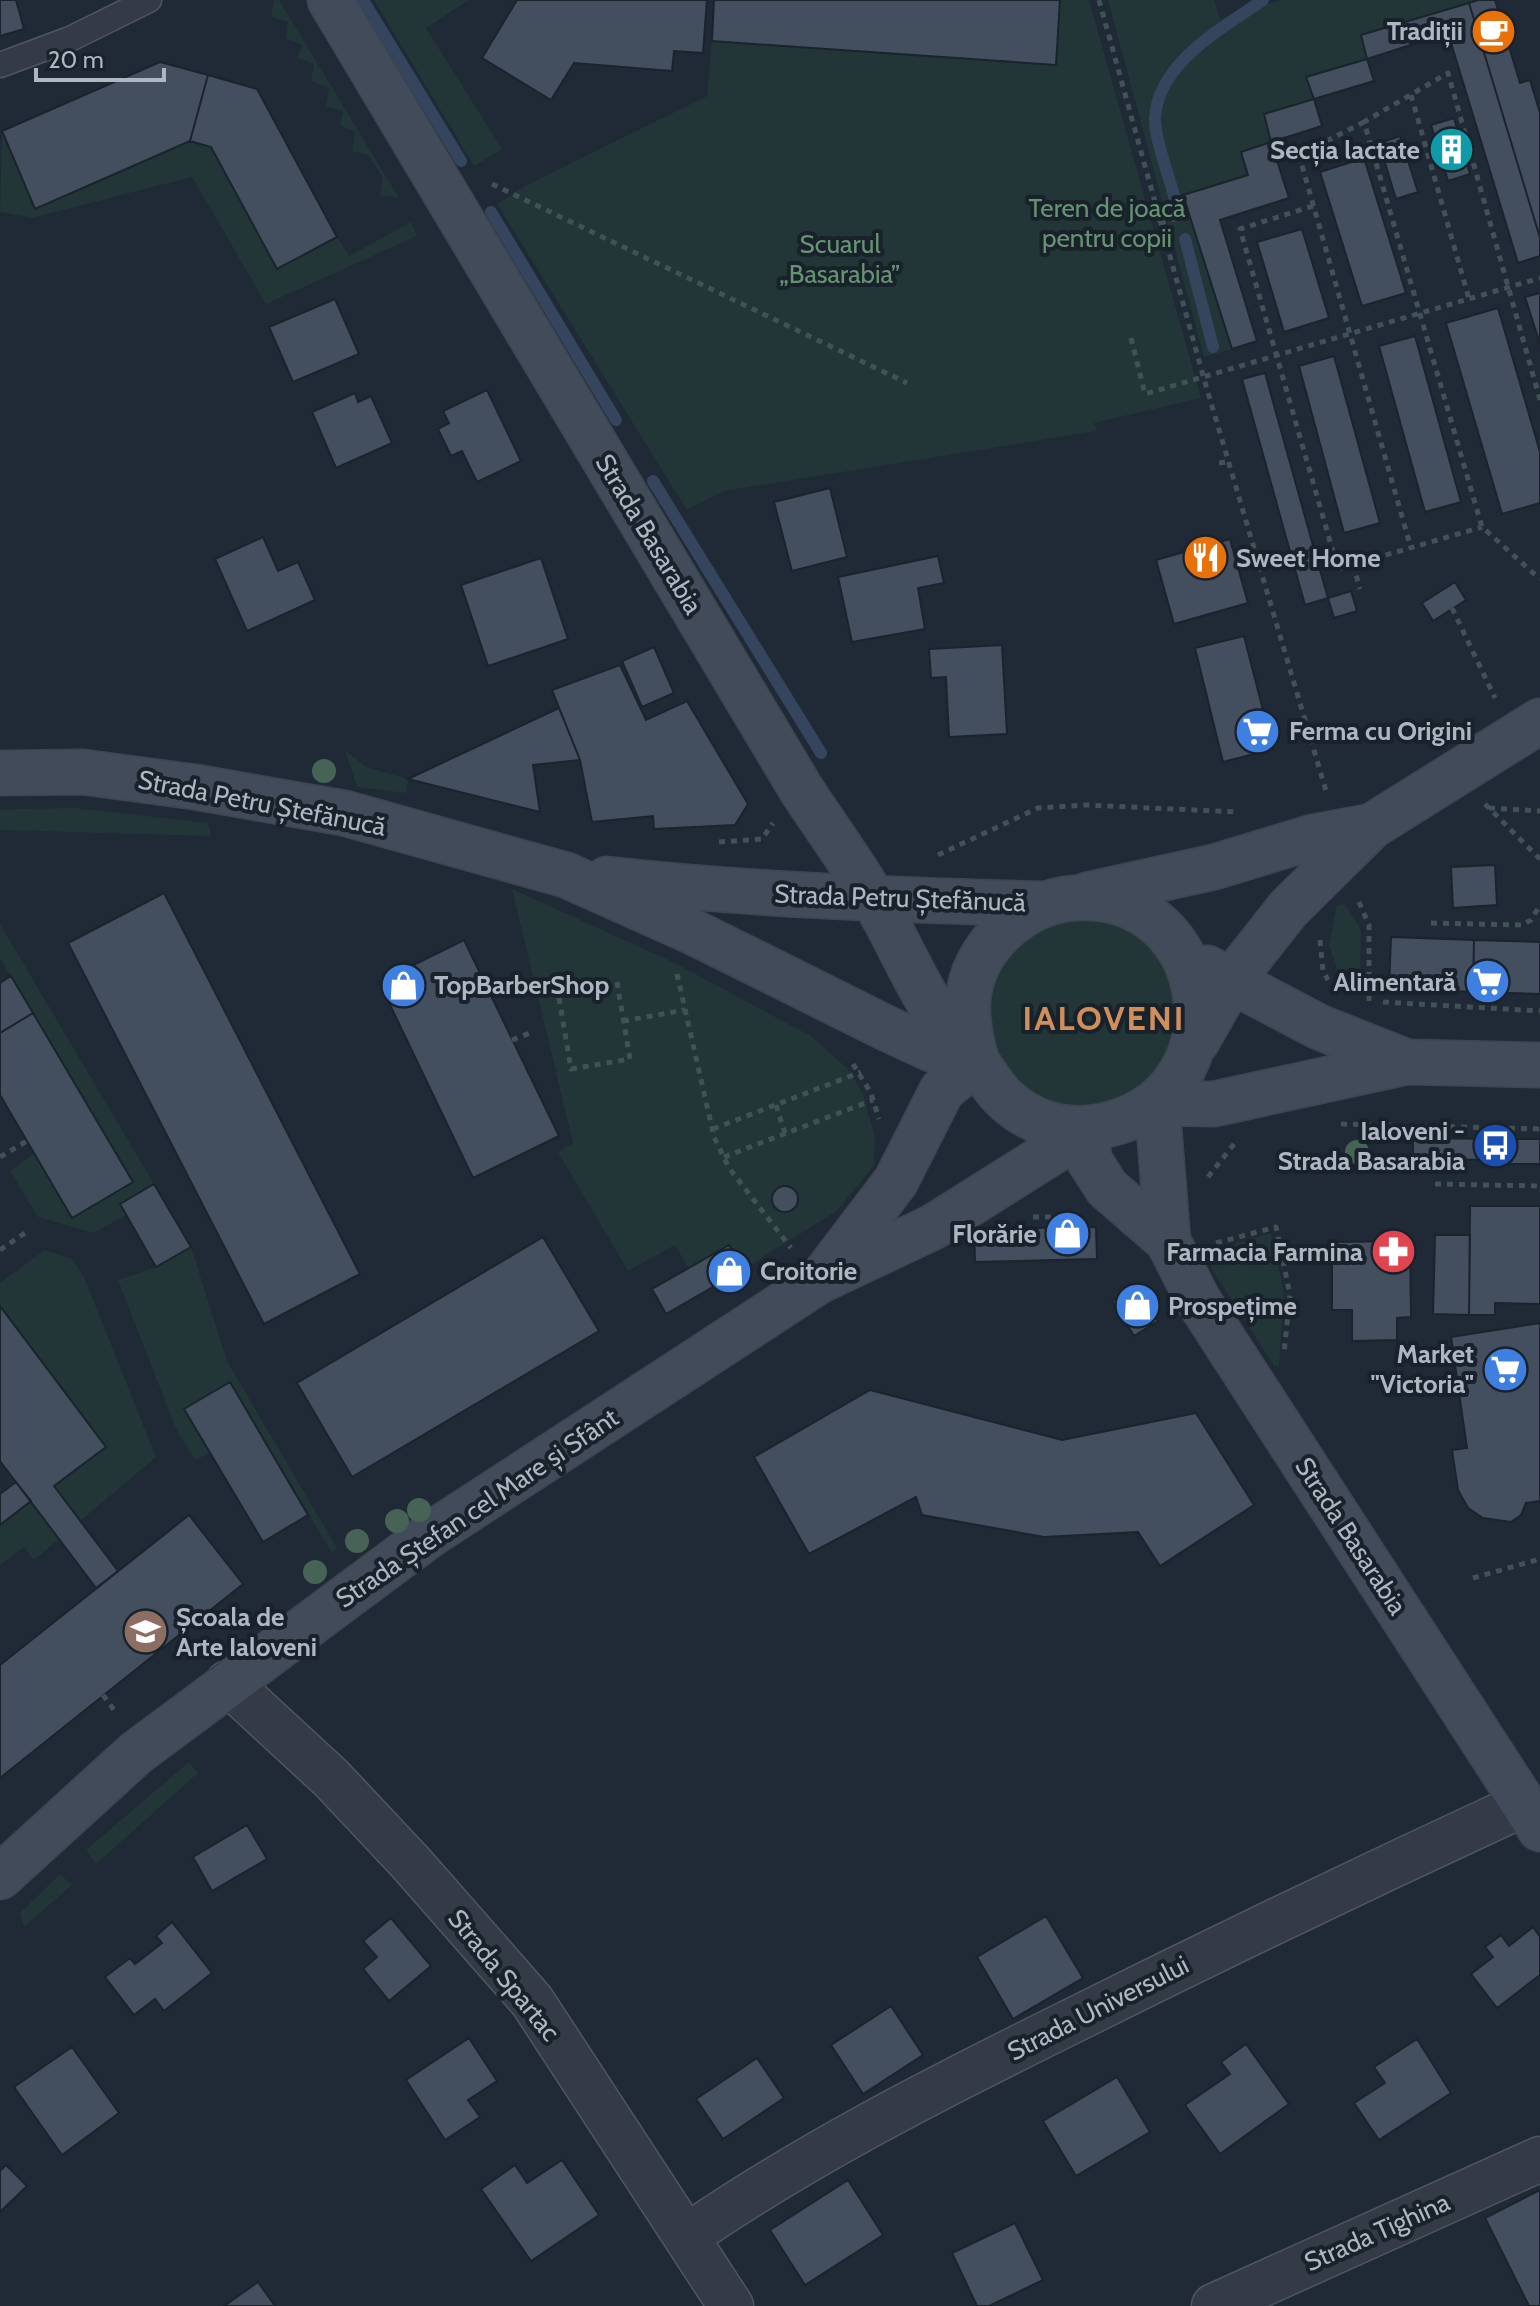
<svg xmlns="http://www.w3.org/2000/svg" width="1540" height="2306" font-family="Cabin,sans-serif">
<rect width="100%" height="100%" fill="#202936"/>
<path fill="#223537" d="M274 0H279L399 198 380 195 383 178 368 155 352 151 355 132 340 126 343 111 326 106 329 88 311 81 314 64 297 58 302 45 286 38 288 22 271 17Z
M374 0H469L426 28 502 149 474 166Z
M1060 0H1089L1201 398 1094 423 1097 431 724 491 687 510 497 204 527 185 707 96 712 41 1055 65Z
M1108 0H1214L1220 19 1281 0H1478L1361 35 1367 59 1307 77 1314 99 1264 114 1271 142 1241 152 1248 175 1184 195 1232 349 1204 357Z
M2 131 35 208 190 141 211 147 277 269 337 237 349 256 411 222 417 236 266 304 192 177 32 218 0 212Z
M345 750 366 767 408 779 406 793 357 787Z
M76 808 208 823 211 836 0 830V809Z
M512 889 675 963 811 1036 847 1068 863 1093 875 1138 874 1165 838 1210 744 1269 729 1246 689 1269 675 1245 628 1271 558 1152 573 1143Z
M1345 904 1361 930 1360 987 1343 985 1329 945 1337 905Z
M985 1012a95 95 0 1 1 190 0a95 95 0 1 1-190 0Z
M0 924 154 1184 120 1204 126 1215 94 1233 38 1217 10 1171 34 1154 73 1218 133 1182 0 958Z
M1271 1233 1284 1292 1279 1366H1274L1212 1269 1208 1252Z
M191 1247 227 1361 337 1548 332 1553 230 1382 210 1453 195 1460 176 1429 118 1280 156 1267Z
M45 1250 72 1259 84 1277 156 1457 80 1521 54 1486 106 1447 0 1306V1283Z
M31 1501 59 1539 34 1560 24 1547 0 1565V1525Z
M189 1762 198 1773 96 1864 86 1850Z
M60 1874 72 1885 24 1927 20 1913Z"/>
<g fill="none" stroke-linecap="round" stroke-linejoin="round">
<path stroke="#34455d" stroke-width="12" d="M363 0 461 161
M1174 196C1169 175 1154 138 1155 118 1158 62 1223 28 1263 0
M491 212 616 420
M1185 239 1213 347
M653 481 821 753"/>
</g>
<path fill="#434f5e" stroke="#1b232d" stroke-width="2" d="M0 0H16L24 29 0 36Z
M517 0H707L703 53 674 51 672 71 574 63 551 100 482 58Z
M714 0H1060L1056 65 712 41Z
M1478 0H1495L1520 83 1530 80 1540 113V238L1469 3Z
M1469 3 1540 238V256L1518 263 1448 33 1367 59 1361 35Z
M1367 59 1374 81 1314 99 1306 77Z
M160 62 208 75 190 141 35 209 2 131Z
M208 75 257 89 337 237 277 269 211 147 190 141Z
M1314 99 1322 126 1271 142 1264 114Z
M1454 118 1470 174 1448 181 1431 125Z
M1400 136 1418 192 1396 199 1379 143Z
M1271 142 1289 198 1220 220 1257 341 1232 349 1183 195 1248 175 1241 152Z
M1364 158 1406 293 1362 306 1320 172Z
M1302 229 1329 318 1284 332 1257 242Z
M1540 293V344L1525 297Z
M335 299 359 354 293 382 269 327Z
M1498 308 1540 452V503L1502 514 1446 323Z
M1415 336 1461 502 1425 512 1379 346Z
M1334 356 1380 523 1344 533 1299 366Z
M1265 373 1314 549 1291 555 1242 379Z
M487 390 521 461 477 482 462 451 451 456 438 429 449 423 443 411Z
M355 393 358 402 371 396 392 443 336 468 312 412Z
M830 488 847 557 792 571 774 502Z
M263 537 278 571 298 562 315 600 247 631 215 559Z
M1230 539 1248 603 1174 624 1156 560Z
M1314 549 1328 598 1305 605 1291 555Z
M938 556 944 583 918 588 925 629 852 642 838 577Z
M541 558 568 639 488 666 461 585Z
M1455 582 1466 600 1433 621 1422 603Z
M1351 591 1357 611 1334 618 1328 598Z
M1244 636 1273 749 1223 762 1195 648Z
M1002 645 1007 734 949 737 946 677 931 678 929 649Z
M654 647 674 693 642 707 622 661Z
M620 665 646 720 687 701 748 804 735 825 654 829 653 816 592 822 580 760 552 690Z
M559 708 580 760 533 765 540 812 408 779Z
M1495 865 1497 905 1453 908 1451 867Z
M164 893 360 1274 264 1324 68 943Z
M1391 937 1474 940 1473 992 1389 988Z
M464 940 559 1136 473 1178 379 982Z
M1474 940 1540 942V994L1473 992Z
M11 976 33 1013 0 1033V983Z
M33 1013 133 1182 72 1218 0 1095V1033Z
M1413 1138 1503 1139 1502 1160 1413 1159Z
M1503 1139H1540V1164H1502Z
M154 1184 191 1247 156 1267 120 1204Z
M772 1199a13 13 0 1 1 26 0a13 13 0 1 1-26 0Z
M1470 1206H1540V1304L1495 1303V1315H1469Z
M1096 1227 1097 1259 975 1262 974 1229Z
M1435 1235H1470L1469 1315 1433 1314Z
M543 1237 599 1331 352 1477 297 1383Z
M1410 1241 1411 1317 1397 1318V1340L1352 1341V1310H1332V1242Z
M729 1245 744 1269 666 1314 652 1289Z
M1137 1286 1158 1321 1134 1336 1112 1301Z
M0 1306 106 1447 54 1486 118 1571 96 1588 0 1461Z
M1540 1323V1501L1526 1503 1521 1515 1511 1522 1483 1518 1468 1508 1458 1490 1452 1450 1467 1448 1451 1337Z
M230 1382 308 1515 263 1542 184 1409Z
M870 1390 1062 1440 1196 1413 1254 1505 1160 1566 1138 1532 1044 1537 922 1515 916 1497 809 1554 754 1457Z
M16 1482 31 1501 0 1525V1494Z
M189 1515 243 1584 0 1778V1665Z
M247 1825 267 1859 212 1891 193 1857Z
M1046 1916 1083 1978 1013 2019 977 1957Z
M391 1918 431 1966 389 2001 363 1969 377 1957 363 1941Z
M172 1922 212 1973 164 2011 155 1999 134 2015 105 1977 130 1958 135 1964 162 1943 156 1936Z
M1533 1927 1540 1937V1975L1497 2008 1471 1974 1493 1957 1485 1947 1501 1935 1509 1946Z
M891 2006 923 2055 863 2094 831 2045Z
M469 2038 497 2081 468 2100 480 2117 445 2140 406 2080Z
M1417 2039 1451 2093 1379 2140 1354 2103 1385 2083 1374 2067Z
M1246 2044 1289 2104 1220 2154 1185 2105 1230 2074 1221 2062Z
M72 2047 119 2113 62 2155 14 2087Z
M757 2058 784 2098 723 2139 696 2099Z
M1117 2077 1150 2132 1076 2176 1043 2121Z
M562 2160 599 2215 531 2261 481 2189 515 2165 527 2183Z
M6 2165 27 2186 0 2212V2171Z
M848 2180 883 2235 805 2285 770 2230Z
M1540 2190V2306H1529L1485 2218Z
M1015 2223 1043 2280 989 2306H977L952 2253Z
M258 2282 275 2306H224Z"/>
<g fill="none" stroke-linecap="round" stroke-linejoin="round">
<defs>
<path id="lane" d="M0 65 70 39 149 0"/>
<path id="street" d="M228 1683 331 1778 410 1862 532 2001 731 2306
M686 2237C803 2156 933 2090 1060 2027 1214 1950 1368 1876 1524 1804
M1214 2306 1540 2159"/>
<path id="secondary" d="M330 0 801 789C825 826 852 862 874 900 894 933 909 969 929 1002 941 1022 959 1040 974 1058 984 1071 991 1085 1003 1097 1029 1123 1066 1134 1102 1126 1245 1097 1218 889 1075 898 1022 901 971 948 968 1002 967 1024 971 1042 977 1062
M0 773 83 772 195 787 344 813 566 875 691 931 888 1029 931 1049 977 1062
M607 879C752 895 898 900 1044 904
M1087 895 1214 867 1313 837 1372 826
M1207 968 1319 1027 1407 1062
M1197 1041 1232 980 1288 909 1372 826 1540 721
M1157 1103 1214 1104 1407 1062 1540 1065
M1157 1103 1168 1241
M1087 1130 1089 1160 1107 1188 1168 1241 1198 1300 1540 1829
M826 1273 896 1181 942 1090 977 1062
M0 1877 136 1753 431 1534 819 1281 933 1227 1087 1130"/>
</defs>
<use href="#lane" stroke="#4e5661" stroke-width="27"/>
<use href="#street" stroke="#4e5661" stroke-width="47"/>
<use href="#secondary" stroke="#3d4550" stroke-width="47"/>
<path stroke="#405255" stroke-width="5" stroke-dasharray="6 6" stroke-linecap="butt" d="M1099 0 1204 379 1326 791
M1411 95 1469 299
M1364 122 1299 155 1411 548
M492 184 907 383
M1313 206 1240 229 1338 569 1482 527
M1160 223 1190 214
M1131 338 1145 394 1540 278
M1540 400 1448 73 1364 122 1482 527 1540 579
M1219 463 1228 462
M1353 564 1360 589
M1452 608 1495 698
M1485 804 1540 859
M1489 808 1540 811
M719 842 762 839 773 823
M938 855 1038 808 1087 805 1237 812
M1359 902 1369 925V1001
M1431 923 1522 925 1531 920 1540 905
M1320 940 1323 971 1328 980
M677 974 714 1137 729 1168 791 1248
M617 982 630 1059 571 1069 558 992Z
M1383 1002 1540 1011
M623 1021 685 1010
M512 1040 530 1033
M853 1064 871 1093 879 1119
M776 1105 785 1133
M1341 1124 1540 1129
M713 1129 861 1072
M0 1157 27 1141
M724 1157 873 1100
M1208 1177 1234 1144
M1435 1184 1540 1186
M1033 1217H1075
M1216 1243 1276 1227 1290 1295 1284 1353
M0 1250 28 1231
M1473 1578 1540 1559
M103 1695 117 1714"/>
<use href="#lane" stroke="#343b47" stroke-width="24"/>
<use href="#street" stroke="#343b47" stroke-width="44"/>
<use href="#secondary" stroke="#424b5a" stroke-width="44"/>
</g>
<g fill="#466356">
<circle cx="324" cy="771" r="12"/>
<circle cx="1357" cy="1152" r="12"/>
<circle cx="419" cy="1510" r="12"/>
<circle cx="397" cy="1521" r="12"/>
<circle cx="357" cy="1541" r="12"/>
<circle cx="315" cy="1572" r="12"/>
</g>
<defs>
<symbol id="cafe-disc" viewBox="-11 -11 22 22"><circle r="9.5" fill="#e8710a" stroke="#19212b"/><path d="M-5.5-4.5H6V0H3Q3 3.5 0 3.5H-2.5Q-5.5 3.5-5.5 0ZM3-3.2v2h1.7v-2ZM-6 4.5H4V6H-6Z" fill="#fff"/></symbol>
<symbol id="building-disc" viewBox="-11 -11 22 22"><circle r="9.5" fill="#0f9aa8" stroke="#19212b"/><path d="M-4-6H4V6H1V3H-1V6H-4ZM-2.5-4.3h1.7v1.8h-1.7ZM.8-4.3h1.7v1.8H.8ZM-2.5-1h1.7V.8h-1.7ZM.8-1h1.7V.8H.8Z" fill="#fff"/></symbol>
<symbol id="restaurant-disc" viewBox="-11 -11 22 22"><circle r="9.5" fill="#e8710a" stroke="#19212b"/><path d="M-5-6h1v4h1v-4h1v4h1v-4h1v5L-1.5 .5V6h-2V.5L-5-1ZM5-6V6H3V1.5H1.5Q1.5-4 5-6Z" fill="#fff"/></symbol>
<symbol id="supermarket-disc" viewBox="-11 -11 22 22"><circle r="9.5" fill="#3f7fe0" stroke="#19212b"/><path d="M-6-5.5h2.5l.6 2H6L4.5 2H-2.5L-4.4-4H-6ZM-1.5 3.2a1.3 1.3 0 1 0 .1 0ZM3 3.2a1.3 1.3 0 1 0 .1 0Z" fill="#fff"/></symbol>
<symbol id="shop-disc" viewBox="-11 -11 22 22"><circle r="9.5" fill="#3f7fe0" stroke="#19212b"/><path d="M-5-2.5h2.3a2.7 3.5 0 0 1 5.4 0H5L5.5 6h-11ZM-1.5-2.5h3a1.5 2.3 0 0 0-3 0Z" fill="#fff"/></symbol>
<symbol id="bus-disc" viewBox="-11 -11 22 22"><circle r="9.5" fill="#1a4fb4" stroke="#19212b"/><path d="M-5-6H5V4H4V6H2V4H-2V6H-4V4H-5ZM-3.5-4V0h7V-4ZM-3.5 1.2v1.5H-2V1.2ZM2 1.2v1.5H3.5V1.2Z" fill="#fff"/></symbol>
<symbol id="pharmacy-disc" viewBox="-11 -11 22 22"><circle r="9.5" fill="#e0444e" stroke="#19212b"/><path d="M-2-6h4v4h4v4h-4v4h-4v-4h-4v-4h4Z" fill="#fff"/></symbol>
<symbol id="school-disc" viewBox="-11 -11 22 22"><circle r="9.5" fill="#8d6e63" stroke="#19212b"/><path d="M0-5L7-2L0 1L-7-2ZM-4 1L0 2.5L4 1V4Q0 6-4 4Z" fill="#fff"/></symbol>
</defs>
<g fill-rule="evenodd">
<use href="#cafe-disc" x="1468" y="6" width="51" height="51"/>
<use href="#building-disc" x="1426" y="124" width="51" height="51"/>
<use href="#restaurant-disc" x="1180" y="532" width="51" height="51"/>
<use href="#supermarket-disc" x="1232" y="706" width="51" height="51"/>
<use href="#supermarket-disc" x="1462" y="956" width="51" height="51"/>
<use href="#shop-disc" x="378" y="960" width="51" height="51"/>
<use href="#bus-disc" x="1470" y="1120" width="51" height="51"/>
<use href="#shop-disc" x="1042" y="1208" width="51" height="51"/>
<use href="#pharmacy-disc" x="1368" y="1226" width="51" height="51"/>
<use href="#shop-disc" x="704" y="1246" width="51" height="51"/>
<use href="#shop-disc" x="1112" y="1280" width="51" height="51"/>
<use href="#supermarket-disc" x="1480" y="1344" width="51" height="51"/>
<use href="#school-disc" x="120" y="1606" width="51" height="51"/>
</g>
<g text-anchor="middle" stroke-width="8" stroke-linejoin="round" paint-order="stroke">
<g font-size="26" font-weight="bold" fill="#aeb6c3" stroke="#19212b" text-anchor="end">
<text x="1463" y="40">Tradiții</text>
<text x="1420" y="159">Secția lactate</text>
<text x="1236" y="567" text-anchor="start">Sweet Home</text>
<text x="1289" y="740" text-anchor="start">Ferma cu Origini</text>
<text x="1456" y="991">Alimentară</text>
<text x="434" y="994" text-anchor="start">TopBarberShop</text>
<text x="1465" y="1140">Ialoveni -<tspan x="1465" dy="30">Strada Basarabia</tspan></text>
<text x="1037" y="1243">Florărie</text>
<text x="1363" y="1261">Farmacia Farmina</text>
<text x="760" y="1280" text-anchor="start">Croitorie</text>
<text x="1168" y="1315" text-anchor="start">Prospețime</text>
<text x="1474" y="1363">Market<tspan x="1474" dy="30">"Victoria"</tspan></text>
<text x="176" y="1626" text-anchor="start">Școala de<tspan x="176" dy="30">Arte Ialoveni</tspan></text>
</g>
<g font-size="26" fill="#669371" stroke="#19212b">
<text x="1107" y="217">Teren de joacă<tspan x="1107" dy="30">pentru copii</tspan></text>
<text x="840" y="253">Scuarul<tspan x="840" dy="30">„Basarabia”</tspan></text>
</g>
<g font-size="26" fill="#aeb6c3" stroke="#19212b">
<text transform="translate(649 534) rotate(59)" y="9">Strada Basarabia</text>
<text transform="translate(262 803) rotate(11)" y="9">Strada Petru Ștefănucă</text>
<text transform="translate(900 898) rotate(2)" y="9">Strada Petru Ștefănucă</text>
<text transform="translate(477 1508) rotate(-34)" y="9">Strada Ștefan cel Mare și Sfânt</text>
<text transform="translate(1351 1536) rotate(57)" y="9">Strada Basarabia</text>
<text transform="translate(504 1975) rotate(51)" y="9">Strada Spartac</text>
<text transform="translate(1098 2008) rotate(-27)" y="9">Strada Universului</text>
<text transform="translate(1377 2232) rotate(-24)" y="9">Strada Tighina</text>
</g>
<g font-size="34" font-weight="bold" letter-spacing="2" fill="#cf8f5d" stroke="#19212b">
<text x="1104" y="1030">IALOVENI</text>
</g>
</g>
<path d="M36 68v12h128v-12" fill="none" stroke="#aeb6c3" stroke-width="4"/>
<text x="48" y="68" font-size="24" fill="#aeb6c3" stroke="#19212b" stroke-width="6" paint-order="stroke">20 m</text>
</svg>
